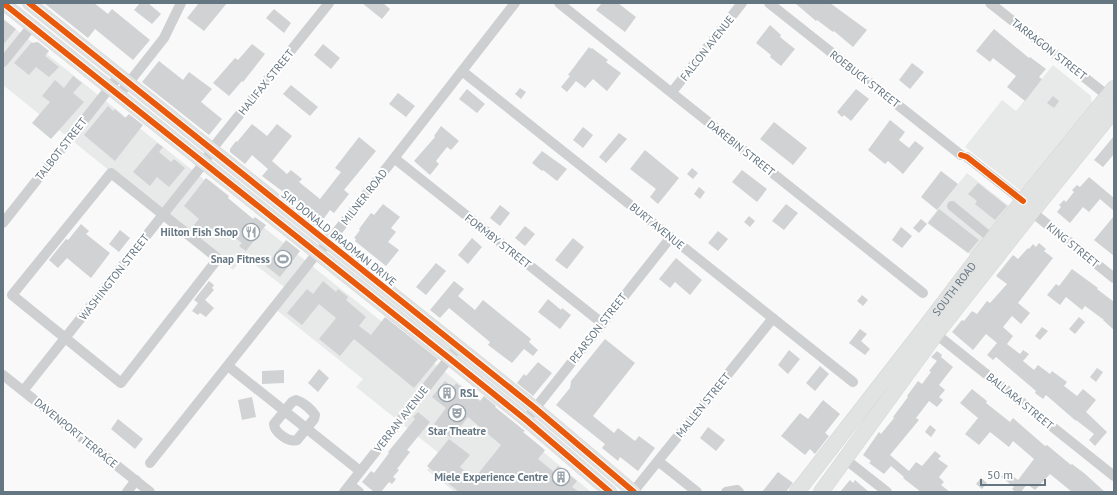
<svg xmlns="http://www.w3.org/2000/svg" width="1117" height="495" font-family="'PT Sans',sans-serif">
<rect width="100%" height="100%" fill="#f9f9f9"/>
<path fill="#e8e9e9" d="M3 19 510 424 591 492H455L427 470 440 454 356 387 363 379 274 308 288 290 244 256 233 270 3 85Z
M1053 65 1091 96 1092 105 1022 192 965 147 1002 100 1016 111Z
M967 173 1009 206 971 255 927 223Z"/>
<path fill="#d0d2d3" d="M44 3H94L108 14 112 9 150 40 133 60 95 29 88 38Z
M140 3H148L161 14 152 24 134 10Z
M199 3H227L204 31 187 18Z
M362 3H383L390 9 382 19Z
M602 3H618L636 17 625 32 596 10Z
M795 3H830L867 30 853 47 834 31 833 32 817 20 816 21Z
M274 9 291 23 284 33 266 18Z
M3 19 16 29 3 45Z
M770 25 781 35 780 37 795 49 781 66 770 57 771 55 756 43Z
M994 29 1029 58 1030 57 1046 69 1039 77 1042 79 1025 101 1007 87 1016 76 993 58 990 62 976 51Z
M38 42 49 51 45 56 59 67 49 77 36 67 29 75 14 63 31 43Z
M252 44 265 54 243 82 242 81 229 96 213 83 235 58 238 60Z
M323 44 340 58 331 69 314 55Z
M589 47 591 49 592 48 608 60 606 62 621 73 607 91 593 79 585 88 576 81 567 92 561 87 570 76 568 75Z
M159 61 183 80 189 72 212 89 201 102 222 119 209 135 142 82Z
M912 63 924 72 910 89 899 80Z
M73 76 82 83 73 93 84 102 51 139 32 123 50 102 42 96 55 80 64 88Z
M291 85 318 107 310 116 283 94Z
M520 88 526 92 521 99 515 94Z
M467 89 485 104 477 113 459 99Z
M856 89 869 99 851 121 844 115 842 117 837 112Z
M398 93 415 106 406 117 389 104Z
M1053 96 1059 101 1054 108 1047 103Z
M108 106 113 111 115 109 125 118 129 114 143 125 115 161 84 135Z
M890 120 905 132 899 140 909 148 915 141 924 148 903 174 888 161 885 164 868 150Z
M774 122 807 148 793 165 760 139Z
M252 124 267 136 277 124 292 136 272 161 287 174 291 170 302 179 299 182 320 199 341 172 335 168 359 137 376 151 344 190 349 194 334 213 330 210 322 221 287 193 286 194 262 176 268 169 252 155 245 164 230 152V149L236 141 237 142Z
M441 126 459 141 451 150 447 147 436 161 439 164 430 175 414 161 435 137 434 136Z
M583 127 593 135 583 148 573 140Z
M619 133 627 139 606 163 599 157Z
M1114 136V154L1103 167 1094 160Z
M157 143 163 147 159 152 171 162 174 159 185 168 169 187 157 177 150 186 133 172Z
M645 150 679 178 658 204 650 197 656 189 630 169Z
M542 151 567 169 557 181 543 170 542 171 532 163Z
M692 168 698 173 693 179 687 174Z
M742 170 767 189 757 202 732 182Z
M941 171 958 184 937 210 921 197Z
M1089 177 1114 198V211L1100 199 1089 212 1083 207 1070 223 1057 212 1061 207 1059 205 1064 200 1066 202 1074 192 1072 190 1077 185 1080 187Z
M206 178 229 196 228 198 253 219 255 217 266 225 246 251 239 246 242 243 219 225 210 237 194 225 199 219 184 206Z
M978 183 1007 206 995 220 975 204 977 201 968 194Z
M699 187 705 192 700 199 694 194Z
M383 204 400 217 391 228 396 232 388 242 399 250 386 266 355 241 356 239 354 238 360 230 359 229 371 213 374 215Z
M786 204 798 213 784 230 772 221Z
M500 205 510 213 500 226 490 218Z
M939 209 979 240 968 253 928 223Z
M749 216 755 221 750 227 744 222Z
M1114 216V256L1094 240Z
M921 219 927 224 919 233 913 228Z
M81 224 89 231 86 234 110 253 91 278 67 258 58 268 49 260 66 239 68 240Z
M525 226 535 234 525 246 515 238Z
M901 227 912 236 902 248 892 240Z
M120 230 130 238 119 252 109 244Z
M718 231 728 239 718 251 708 243Z
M472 238 482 247 468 264 458 255Z
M573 238 584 247 567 269 555 260Z
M286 240 300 251 280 277 266 266Z
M1039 243 1046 249 1044 251 1053 258 1018 303 1030 313 1021 324 1012 316 1003 327 1013 336 1007 344 1020 354 1023 350 1029 354 1023 361 1034 370 1038 365 1050 374 1052 371 1067 382 1064 386 1077 396 1083 389 1096 400 1086 412 1107 432 1095 446 1089 440 1094 434 1076 420V421L1046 395 1043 399 1035 393 1036 391 996 357 993 360 987 355 997 343 986 334 973 350 952 332 962 320 964 321 972 311 977 314 987 301 990 303 1007 284 996 276 1013 255 1018 259 1028 248 1029 249 1033 244 1036 247Z
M676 258 702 280 690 295 675 282 670 288 659 279Z
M436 263 446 271 426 295 416 287Z
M1072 269 1098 288 1097 289 1114 302V330L1103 320H1104L1085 306 1082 310 1066 297 1060 305 1047 295 1056 284 1059 286Z
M209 281 214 285 212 288 214 290 205 300 214 308 206 317 200 313 198 315 192 311 198 303 194 300Z
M323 281 336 292 338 289 348 297 346 300 366 317 359 326 371 335 385 317 438 359 414 388 354 339 340 356 319 339 336 318 319 304 302 325 287 313 307 289 313 294Z
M454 281 464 289 458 296 475 310 483 300 531 339 529 342 538 350 533 356 524 349 512 363 488 345 490 342 449 308 440 318 430 310Z
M862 295 868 300 863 306 857 301Z
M548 299 561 310 562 308 571 315 560 329 538 312Z
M1079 317 1085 322 1075 334 1069 329Z
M1042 327 1048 331 1040 340 1035 336Z
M860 329 867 334 861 341 870 349 865 355 849 343Z
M605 339 635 363 593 416 614 433 618 428 635 441 639 436 655 448 638 471 620 457 618 461 602 448 605 444 556 405 570 388 571 381Z
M789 350 800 359 788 374 778 365Z
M937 351 942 355 941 357 953 367 939 385 945 390 939 397 943 400 937 407 929 401 916 418 919 420 890 455 909 471 916 462 922 466 935 451 941 456 938 459 948 466 939 477 944 482 941 485 950 492H921L903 478 904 477 891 466 884 474 869 463 871 461 863 455 879 432 881 434 894 418 893 417 908 397 907 396 918 381 922 384 931 372 929 371 940 357 937 361 931 357Z
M538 362 552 373 533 396 517 383 524 374 526 376Z
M820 366 829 374 815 391 806 383Z
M1097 368 1103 372 1096 382 1090 377Z
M319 369 329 378 318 392 308 383Z
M284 370V383L262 384V371Z
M445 381 453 388 456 383 480 401 484 396 496 406 495 407 525 431 523 432 545 450 538 459 554 472 558 466 577 481 572 487 579 492H459L427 466 449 439 470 455 460 467 474 479 501 445 468 417 451 438 434 424 446 408 432 397Z
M972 389 987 401 986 403 1010 422 1013 418 1045 446 1047 445 1071 465 1072 464 1084 473 1105 492H1072L1050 474 1035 490 1027 484 1021 492H1016L1012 489 1014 487 1001 477 1006 471 1018 480 1034 459 1013 441 1009 447 990 432 979 445 965 434 978 418 960 403Z
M252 397 256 417 242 420 238 400Z
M823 400 840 414 825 433 829 436 815 454 810 449 805 455 781 436 800 413 808 419Z
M418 412 430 422 407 450 410 452 397 469 399 470 393 477 396 479 392 484 389 482 381 492H374L362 482 371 471 374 473 389 453 388 452 415 419 413 417Z
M118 419 143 439 135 449 111 429Z
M930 425 936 430 931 437 925 432Z
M708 427 725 440 716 451 700 438Z
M778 472 793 483 789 488 786 492H762Z
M981 478 987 483 982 489 976 484Z
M850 480 853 483 855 480 869 492H840Z"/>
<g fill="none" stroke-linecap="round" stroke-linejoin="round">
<defs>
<path id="major" d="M3 3 449 358 526 420 610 492
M29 3 535 408 634 492"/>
<g id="highway">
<path id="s1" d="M797 492 926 326 992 239 1114 88"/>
<path d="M821 492 936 334 1032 212 1114 110"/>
</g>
</defs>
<use href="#major" stroke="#d5d6d7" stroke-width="14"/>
<use href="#highway" stroke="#d5d6d6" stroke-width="16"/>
<path stroke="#cecfd0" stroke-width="10" d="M559 3 923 293
M769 3 961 155
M990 3 1108 96
M3 62 32 26
M462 71 853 382
M672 92 742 3
M119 95 164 38 181 3
M967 157 1023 201
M394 158 602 323
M111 173 216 257V261L121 383 12 295Z
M952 206 996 242
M1032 212 1114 278
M3 223 119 76
M931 330 1114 476
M228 366 360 471
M3 375 150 492
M23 391 204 163 212 149 329 3
M296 400C303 402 311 409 315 415L314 419 297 440C289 443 274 432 274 424L292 402Z
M526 420 671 237
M845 459 887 492
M658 461 697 492
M150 463 314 257 328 243 515 3
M350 485 359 492
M127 492 136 480
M344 492 458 347
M633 492 773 318
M726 492 737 490 739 492"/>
<use href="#major" stroke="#e1e2e2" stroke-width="13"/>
<use href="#highway" stroke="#e1e2e2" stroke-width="15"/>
<defs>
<path id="cycleway" d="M3 3 449 358 526 420 610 492
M29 3 535 408 634 492
M961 155 967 157 1023 201"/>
</defs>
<use href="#cycleway" stroke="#fff" stroke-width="8"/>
<use href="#cycleway" stroke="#e8590c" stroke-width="6"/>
</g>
<defs>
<symbol id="restaurant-ring" viewBox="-11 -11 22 22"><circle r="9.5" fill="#fff" stroke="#99a4ac" stroke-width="1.5"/><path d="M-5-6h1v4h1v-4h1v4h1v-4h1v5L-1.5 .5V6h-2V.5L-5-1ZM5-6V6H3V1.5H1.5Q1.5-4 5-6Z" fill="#99a4ac"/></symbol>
<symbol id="stadium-ring" viewBox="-11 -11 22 22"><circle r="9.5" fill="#fff" stroke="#99a4ac" stroke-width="1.5"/><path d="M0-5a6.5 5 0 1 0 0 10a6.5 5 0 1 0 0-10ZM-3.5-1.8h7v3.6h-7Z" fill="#99a4ac"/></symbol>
<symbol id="building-ring" viewBox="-11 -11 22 22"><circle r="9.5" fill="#fff" stroke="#99a4ac" stroke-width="1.5"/><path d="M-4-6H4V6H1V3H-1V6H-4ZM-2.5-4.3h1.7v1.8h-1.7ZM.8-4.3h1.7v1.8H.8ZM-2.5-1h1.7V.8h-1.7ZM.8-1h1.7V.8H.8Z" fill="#99a4ac"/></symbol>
<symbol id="theatre-ring" viewBox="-11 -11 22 22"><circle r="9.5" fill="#fff" stroke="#99a4ac" stroke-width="1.5"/><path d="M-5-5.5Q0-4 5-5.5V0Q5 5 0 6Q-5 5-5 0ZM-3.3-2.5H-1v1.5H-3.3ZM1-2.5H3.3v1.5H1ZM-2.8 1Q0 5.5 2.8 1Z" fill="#99a4ac"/></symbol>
</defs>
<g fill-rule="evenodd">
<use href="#restaurant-ring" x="241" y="222" width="20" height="20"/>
<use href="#stadium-ring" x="273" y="249" width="20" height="20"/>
<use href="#building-ring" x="437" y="383" width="20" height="20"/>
<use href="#theatre-ring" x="447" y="403" width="20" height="20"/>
<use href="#building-ring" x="551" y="467" width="20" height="20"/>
</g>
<g text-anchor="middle" stroke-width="4" stroke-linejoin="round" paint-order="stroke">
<g font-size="11" fill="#657683" stroke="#fff">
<text transform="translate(707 48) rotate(-52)" y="4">FALCON AVENUE</text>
<text transform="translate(1049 49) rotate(38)" y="4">TARRAGON STREET</text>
<text transform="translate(865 79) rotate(38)" y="4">ROEBUCK STREET</text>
<text transform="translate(266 82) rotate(-51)" y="4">HALIFAX STREET</text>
<text transform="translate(741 148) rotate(38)" y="4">DAREBIN STREET</text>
<text transform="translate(61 149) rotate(-52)" y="4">TALBOT STREET</text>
<text transform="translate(364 197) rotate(-52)" y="4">MILNER ROAD</text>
<text transform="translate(657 226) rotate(39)" y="4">BURT AVENUE</text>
<text transform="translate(339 238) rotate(39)" y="4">SIR DONALD BRADMAN DRIVE</text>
<text transform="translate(498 241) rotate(38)" y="4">FORMBY STREET</text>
<text transform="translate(1073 245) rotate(39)" y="4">KING STREET</text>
<text transform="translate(114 277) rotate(-52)" y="4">WASHINGTON STREET</text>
<text dy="4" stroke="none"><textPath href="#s1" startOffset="257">SOUTH ROAD</textPath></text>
<text transform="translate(598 328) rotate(-52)" y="4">PEARSON STREET</text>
<text transform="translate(1020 401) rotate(39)" y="4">BALLARA STREET</text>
<text transform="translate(703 405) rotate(-51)" y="4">MALLEN STREET</text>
<text transform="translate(401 419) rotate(-52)" y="4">VERRAN AVENUE</text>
<text transform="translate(76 433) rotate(39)" y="4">DAVENPORT TERRACE</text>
</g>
<g font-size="11" font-weight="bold" fill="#657683" stroke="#fff" text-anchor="end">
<text x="238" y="236">Hilton Fish Shop</text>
<text x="270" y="263">Snap Fitness</text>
<text x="460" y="397" text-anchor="start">RSL</text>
<text x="457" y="435" text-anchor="middle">Star Theatre</text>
<text x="548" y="481">Miele Experience Centre</text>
</g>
</g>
<rect width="1117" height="495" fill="none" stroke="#657683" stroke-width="8"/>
<path d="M981 479v6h64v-6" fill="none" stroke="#657683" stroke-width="2"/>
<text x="987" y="479" font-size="12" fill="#657683" stroke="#ffffff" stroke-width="3" paint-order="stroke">50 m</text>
</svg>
